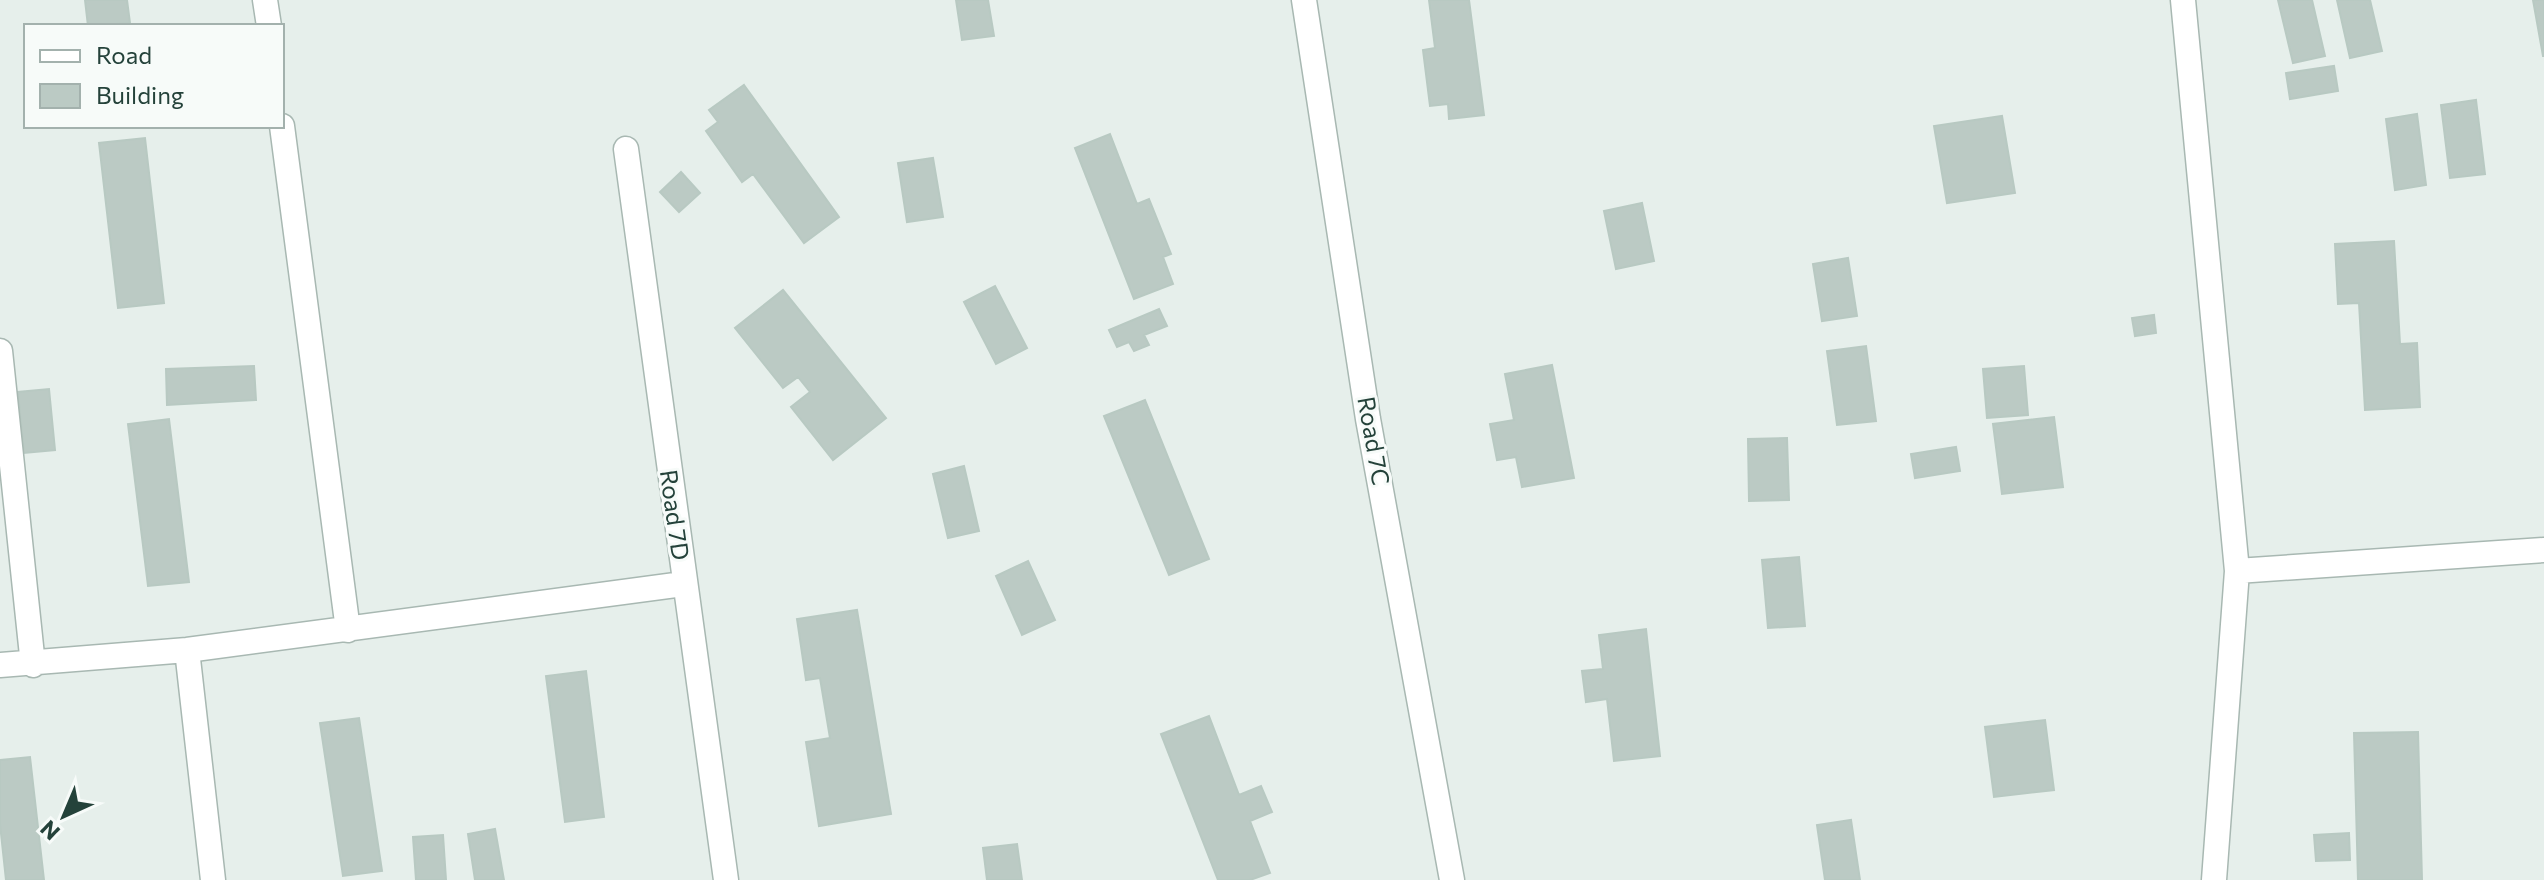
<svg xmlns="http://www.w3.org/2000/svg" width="2544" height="880" font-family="Commissioner,sans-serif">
<rect width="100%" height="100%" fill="#e6efeb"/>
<path fill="#bbcac4" stroke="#b8c9c2" stroke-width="2" d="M85 0H127L130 23 88 26Z
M956 0H988L994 36 962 40Z
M1429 0H1469L1484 115 1449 119 1448 104 1430 106 1423 50 1435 48Z
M2278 0H2312L2325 56 2293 63Z
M2337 0H2370L2382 51 2350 58Z
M2533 0H2544V56H2543Z
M2334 66 2338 91 2290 99 2286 73Z
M744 85 839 217 804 243 753 174 742 182 706 131 718 122 709 110Z
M2476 100 2485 174 2450 178 2441 105Z
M2417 114 2426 185 2395 190 2386 119Z
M2002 116 2015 193 1947 203 1934 126Z
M1110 134 1137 204 1149 199 1171 254 1163 257 1173 284 1134 299 1075 148Z
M145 138 164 303 118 308 99 143Z
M933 158 943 217 907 222 898 163Z
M681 172 700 193 679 212 660 192Z
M1642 203 1654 261 1616 269 1604 211Z
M2394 241 2400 344 2417 343 2420 407 2365 410 2359 303 2338 304 2335 244Z
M1848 258 1857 316 1822 321 1813 264Z
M995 286 1027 348 996 364 964 302Z
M783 290 886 418 833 460 791 407 810 392 798 377 783 388 735 328Z
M1159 309 1167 326 1144 335 1149 345 1134 351 1129 342 1117 347 1109 330Z
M2154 315 2156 333 2135 336 2132 318Z
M1866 346 1876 421 1837 425 1827 351Z
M1552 365 1574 478 1522 487 1516 457 1497 460 1490 424 1514 420 1505 374Z
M254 366 256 400 167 405 166 369Z
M2024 366 2028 415 1987 418 1983 369Z
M49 389 55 450 24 453 18 392Z
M1145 400 1209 559 1169 575 1104 416Z
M2054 417 2063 487 2002 494 1993 424Z
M169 419 189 582 148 586 128 424Z
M1787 438 1789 500 1749 501 1748 439Z
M1956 447 1960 471 1915 478 1911 454Z
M964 466 979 531 948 538 933 474Z
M1799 557 1805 626 1768 628 1762 560Z
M1028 561 1055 620 1022 635 996 576Z
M857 610 891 814 819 826 806 742 830 738 820 678 806 680 797 619Z
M1646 629 1660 756 1614 761 1607 699 1586 702 1582 671 1603 669 1599 635Z
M586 671 604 817 565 822 546 676Z
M1209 716 1239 795 1261 786 1272 812 1250 821 1270 873 1250 880H1218L1161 734Z
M359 718 382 871 343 876 320 723Z
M2045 720 2054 790 1994 797 1985 727Z
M2418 732 2422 880H2358L2354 733Z
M30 757 44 880H6L0 824V760Z
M1851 820 1860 880H1825L1817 825Z
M495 829 504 880H475L468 834Z
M2349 833 2350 860 2316 861 2314 835Z
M443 835 446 880H416L413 837Z
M1017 844 1022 880H987L983 848Z"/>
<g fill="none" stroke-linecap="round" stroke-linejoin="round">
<defs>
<path id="street" d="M265 0 269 26
M1304 0 1368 419 1452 880
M2183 0 2237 571 2214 880
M282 126 348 630
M626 149 726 880
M0 351 33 665
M2237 571 2544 550
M187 650 213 880
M0 665 187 650 683 584"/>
</defs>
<use href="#street" stroke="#a8b8b2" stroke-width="27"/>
<use href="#street" stroke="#fff" stroke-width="24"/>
</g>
<g text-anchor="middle" stroke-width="6" stroke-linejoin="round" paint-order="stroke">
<g font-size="24" fill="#24423a" stroke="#f7fbf9">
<text transform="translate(1373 441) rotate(80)" y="8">Road 7C</text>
<text transform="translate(674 515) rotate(82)" y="8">Road 7D</text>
</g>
</g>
<rect x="24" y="24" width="260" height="104" fill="#f7fbf9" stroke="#a3b1ad" stroke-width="2"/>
<rect x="40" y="50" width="40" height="12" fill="#ffffff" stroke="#a3b1ad" stroke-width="2"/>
<text x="96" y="64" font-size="24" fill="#24423a">Road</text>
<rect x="40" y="84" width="40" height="24" fill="#bbcac4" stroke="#a3b1ad" stroke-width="2"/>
<text x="96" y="104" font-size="24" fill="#24423a">Building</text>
<g transform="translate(64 816) rotate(224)" stroke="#f7fbf9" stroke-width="6" paint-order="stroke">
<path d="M0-6L14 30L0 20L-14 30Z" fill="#24423a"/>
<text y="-12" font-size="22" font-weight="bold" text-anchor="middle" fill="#24423a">N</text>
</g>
</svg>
